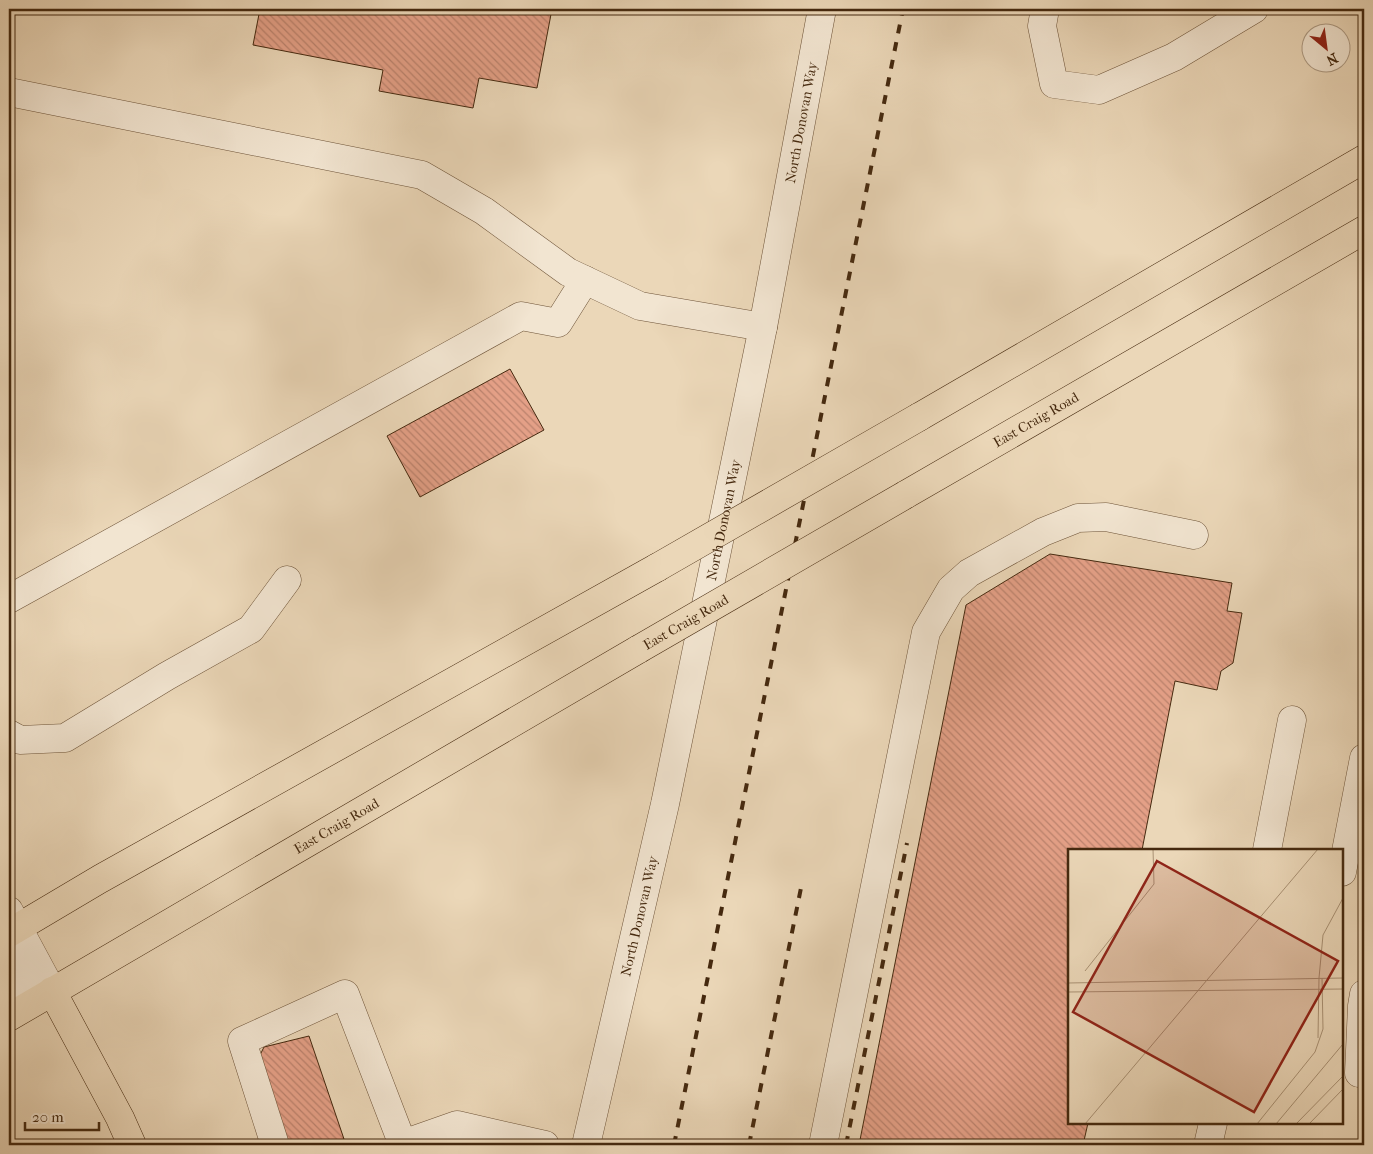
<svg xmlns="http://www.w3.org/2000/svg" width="1373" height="1154" font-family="'IM FELL French Canon',serif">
<defs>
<pattern id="building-back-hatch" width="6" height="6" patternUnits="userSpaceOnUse" patternTransform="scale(1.25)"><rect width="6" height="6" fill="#e4a087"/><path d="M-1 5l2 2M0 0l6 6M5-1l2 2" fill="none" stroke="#bb826d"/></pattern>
</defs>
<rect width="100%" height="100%" fill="#ebd7b8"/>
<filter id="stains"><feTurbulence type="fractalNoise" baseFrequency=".004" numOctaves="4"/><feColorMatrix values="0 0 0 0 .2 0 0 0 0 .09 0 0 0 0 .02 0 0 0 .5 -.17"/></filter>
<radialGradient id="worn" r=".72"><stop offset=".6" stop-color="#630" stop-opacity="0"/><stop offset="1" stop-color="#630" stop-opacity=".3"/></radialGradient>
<path fill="url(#building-back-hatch)" stroke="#45290f" d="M260 9H552L537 88 479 78 473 108 379 91 383 70 253 45Z
M510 369 544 430 420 497 387 436Z
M1050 554 1232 583 1227 611 1242 613 1233 663 1221 671 1217 690 1175 681 1142 850H1069V1123H1088L1083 1145H859L966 605Z
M309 1036 346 1145H284L256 1063 264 1047Z"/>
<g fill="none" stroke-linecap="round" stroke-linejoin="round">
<defs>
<g id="minor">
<path d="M1045 9 1042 26 1054 84 1099 90 1174 57 1254 9"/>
<path d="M9 92 422 175 484 211 568 272 640 306 763 327"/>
<path d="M9 599 521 316 558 323 585 280"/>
<path d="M9 734 20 740 65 738 167 676 251 629 287 580"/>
<path d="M1267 850 1292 720"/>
<path d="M1342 872 1364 758"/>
<path d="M9 911 52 991"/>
<path d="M9 961 32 1002"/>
<path d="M1359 1073 1362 1006 1364 994"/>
<path d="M403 1144 457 1125 545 1145"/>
<path d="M275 1145 242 1041 345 994 403 1145"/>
<path id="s1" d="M586 1145 665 804 763 327 822 9"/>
<path d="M823 1145 926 632 951 589 969 573 1043 532 1078 518 1106 517 1194 535"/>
<path d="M1208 1145 1213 1123"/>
</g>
<g id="major">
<path d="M919 417 1364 159"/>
<path id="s2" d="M905 495 1364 230"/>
<path d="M9 933 100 879 658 567"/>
<path id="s3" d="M9 1017 639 649"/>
</g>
<path id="highway" d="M52 991 120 1118 132 1145"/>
</defs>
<use href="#minor" stroke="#6e5439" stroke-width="29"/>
<use href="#major" stroke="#45290f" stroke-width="29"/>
<use href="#highway" stroke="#45290f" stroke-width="29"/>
<use href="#minor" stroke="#f2e5d1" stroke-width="28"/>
<use href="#major" stroke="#ebd7b8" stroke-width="28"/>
<use href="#highway" stroke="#ebd7b8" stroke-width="28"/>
<path stroke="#45290f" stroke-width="4" stroke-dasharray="9 9" stroke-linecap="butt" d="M674 1145 903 9
M749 1145 802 883
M846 1145 907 843"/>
<defs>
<g id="major-bridge">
<path d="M658 567 919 417"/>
<path id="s4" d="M639 649 905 495"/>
</g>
</defs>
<use href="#major-bridge" stroke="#45290f" stroke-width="29" stroke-linecap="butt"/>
<use href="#major-bridge" stroke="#ebd7b8" stroke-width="28"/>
</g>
<g text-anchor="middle" stroke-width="4" stroke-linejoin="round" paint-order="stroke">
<g font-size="14" fill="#45290f" stroke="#f2e5d1">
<text dy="5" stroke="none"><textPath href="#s1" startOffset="1045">North Donovan Way</textPath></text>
<text dy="5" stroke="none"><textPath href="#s2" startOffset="151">East Craig Road</textPath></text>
<text dy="5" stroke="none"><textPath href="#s1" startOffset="640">North Donovan Way</textPath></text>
<text dy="5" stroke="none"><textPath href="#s4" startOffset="54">East Craig Road</textPath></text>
<text dy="5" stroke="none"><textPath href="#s3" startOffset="379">East Craig Road</textPath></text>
<text dy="5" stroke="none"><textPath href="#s1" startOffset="235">North Donovan Way</textPath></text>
</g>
</g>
<g transform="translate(1068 849)">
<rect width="275" height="275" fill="#ebd7b8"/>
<path fill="none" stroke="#a99174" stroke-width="1" d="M17 122 86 35 85 0M251 129 255 86 275 49M0 134 275 129M0 143 275 140M250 189 251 129M17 275 250 0M189 275 247 203 255 180 254 129M208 275 275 195M228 275 275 227M241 275 275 240"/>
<path fill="#8f2418" fill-opacity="0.15" stroke="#8f2418" stroke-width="2.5" d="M89 12 270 112 186 263 5 163Z"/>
<rect width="275" height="275" fill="none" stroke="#45290f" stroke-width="2.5"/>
</g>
<rect width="1373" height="1154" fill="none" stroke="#ebd7b8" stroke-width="30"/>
<rect x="10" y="10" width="1353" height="1134" fill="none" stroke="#45290f" stroke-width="2.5"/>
<rect x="15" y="15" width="1343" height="1124" fill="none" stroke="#45290f"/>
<g transform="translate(1326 48) rotate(151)"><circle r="24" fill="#f2e5d1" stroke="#ad9a83"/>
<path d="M0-4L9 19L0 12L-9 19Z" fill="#8f2418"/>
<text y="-8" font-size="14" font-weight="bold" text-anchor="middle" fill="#45290f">N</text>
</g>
<path d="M25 1122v8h74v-8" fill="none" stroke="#45290f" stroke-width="2.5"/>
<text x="32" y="1122" font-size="15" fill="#45290f" stroke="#f2e5d1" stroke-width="4" paint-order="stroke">20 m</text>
<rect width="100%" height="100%" filter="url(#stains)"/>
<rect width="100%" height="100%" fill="url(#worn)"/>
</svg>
